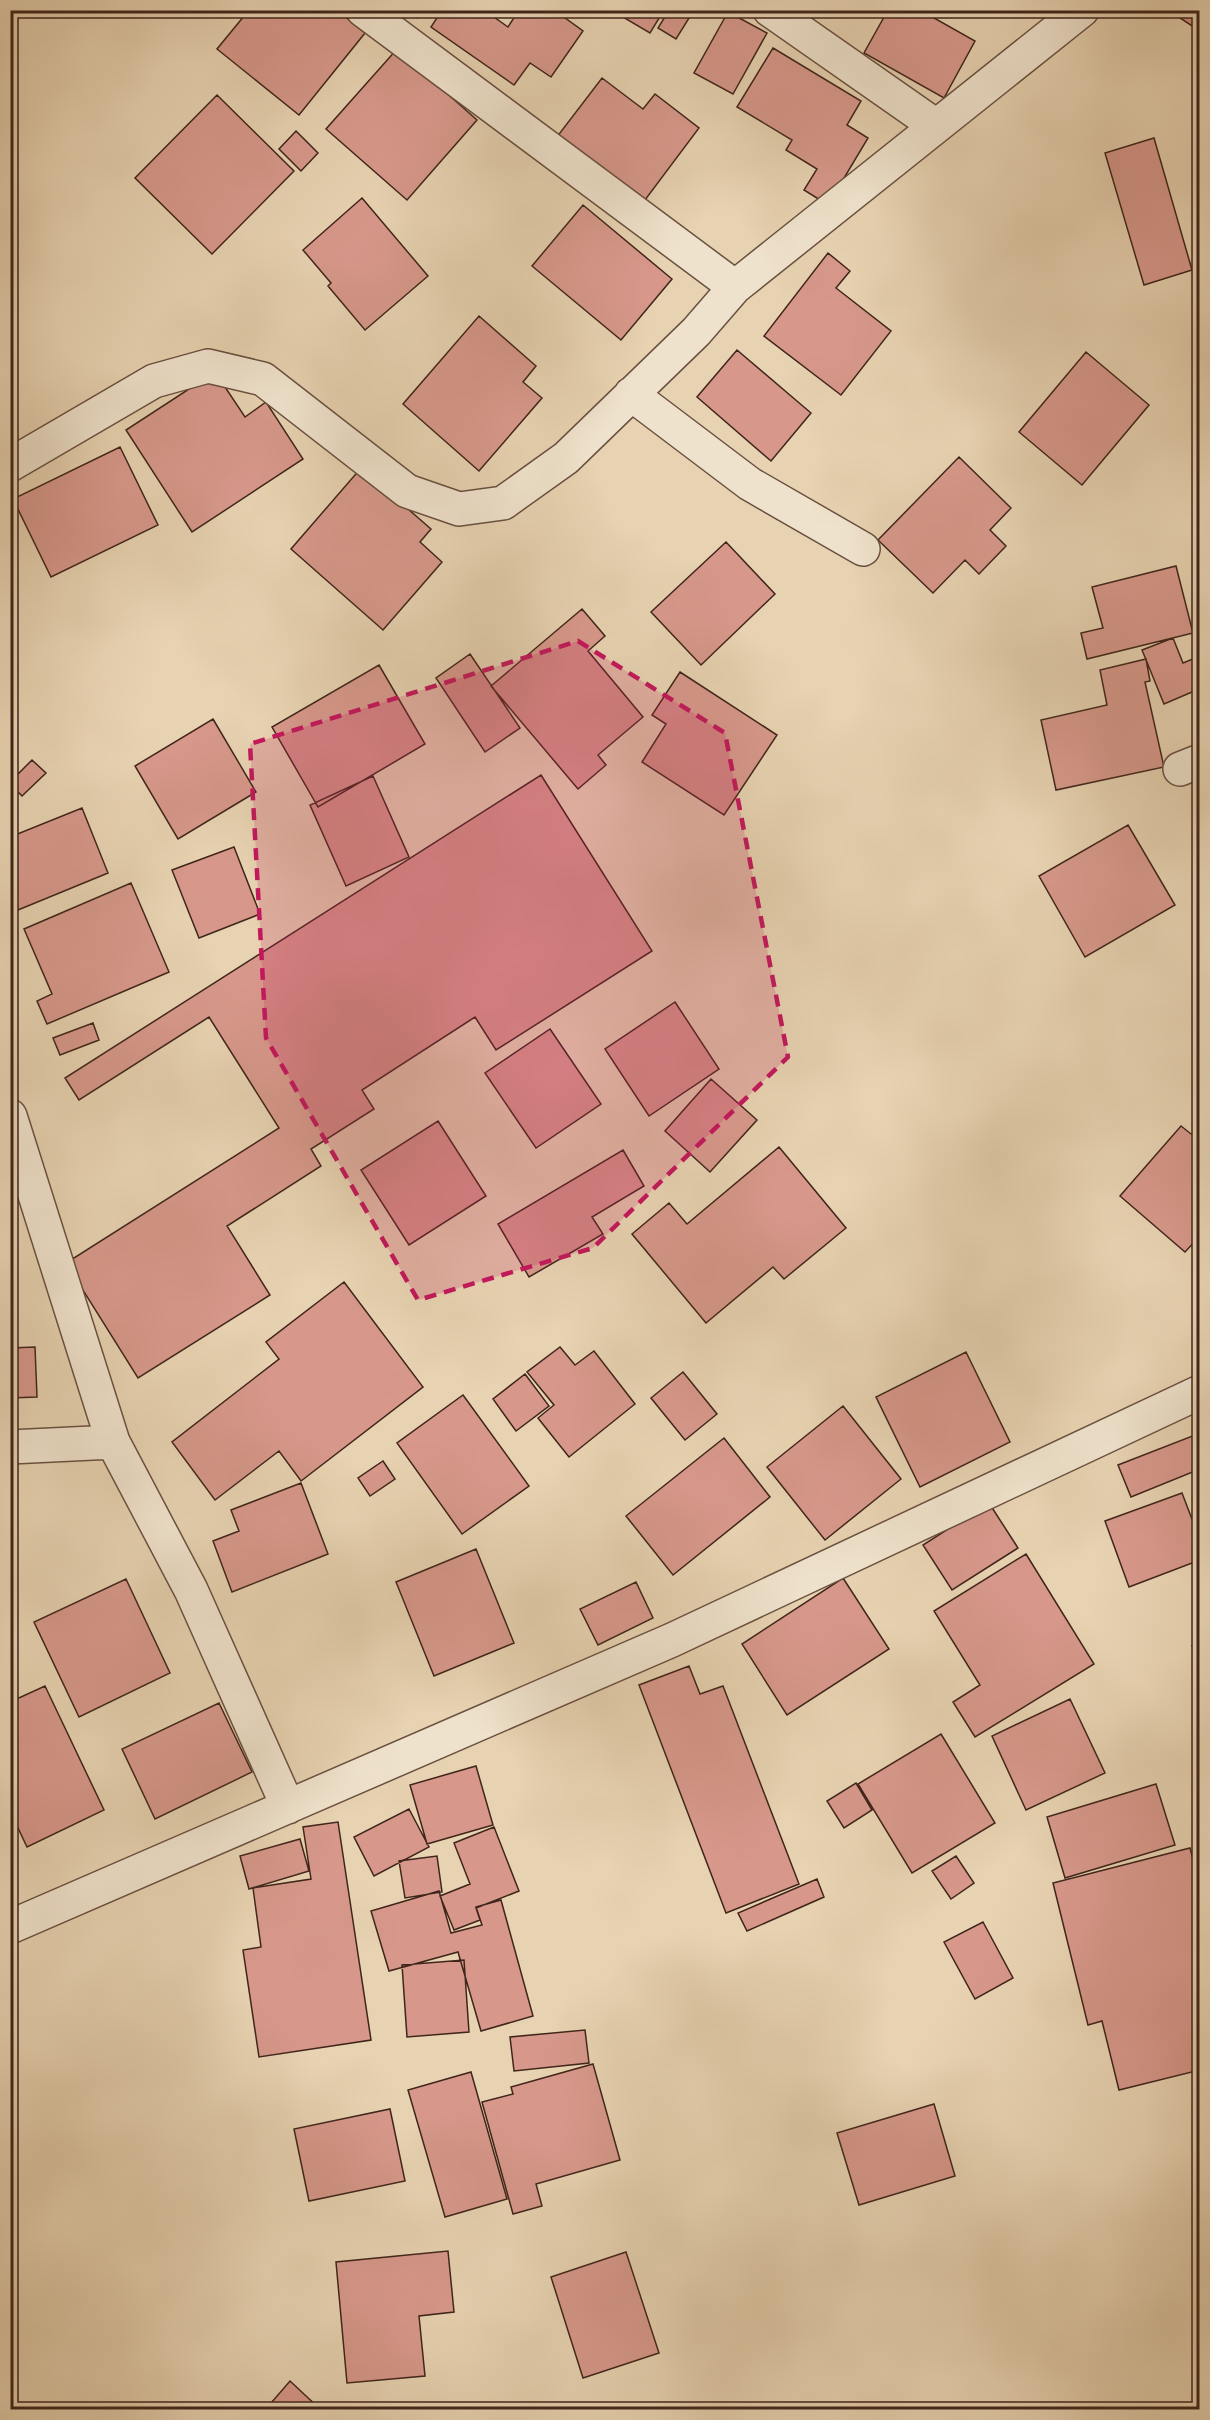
<svg xmlns="http://www.w3.org/2000/svg" width="1210" height="2420" font-family="'IM FELL DW Pica',serif">
<rect width="100%" height="100%" fill="#e7d2b1"/>
<filter id="stains"><feTurbulence type="fractalNoise" baseFrequency=".00333" numOctaves="4"/><feColorMatrix values="0 0 0 0 .2 0 0 0 0 .09 0 0 0 0 .02 0 0 0 .5 -.17"/></filter>
<radialGradient id="worn" r=".72"><stop offset=".6" stop-color="#630" stop-opacity="0"/><stop offset="1" stop-color="#630" stop-opacity=".3"/></radialGradient>
<path fill="#d7988b" stroke="#40251b" stroke-width="1.5" d="M249 10H337L365 33 299 115 217 49Z
M403 10H421L417 18Z
M442 10H484L508 27 519 10H554L583 31 551 77 530 63 514 85 431 27Z
M503 10H519L514 18Z
M611 10H664L650 33Z
M669 10H694L676 39 658 28Z
M888 10H920L975 41 944 98 864 53Z
M1185 10H1200V31L1180 18Z
M728 12 767 33 733 94 694 73Z
M773 48 861 101 847 125 868 138 828 205 804 190 817 169 786 150 792 140 737 107Z
M397 49 477 120 407 200 326 129Z
M602 78 643 109 655 94 699 128 639 208 553 142Z
M217 95 294 171 212 254 135 178Z
M296 131 318 153 301 171 279 149Z
M1154 138 1192 270 1144 285 1105 153Z
M362 198 428 276 365 330 328 286 331 283 303 250Z
M583 205 672 279 621 340 532 266Z
M828 253 850 271 836 288 891 331 841 395 764 336Z
M479 316 536 366 523 382 542 398 479 471 403 404Z
M737 350 811 413 771 461 697 397Z
M1086 352 1149 405 1082 485 1019 432Z
M215 372 245 417 266 402 303 459 192 532 126 430Z
M120 447 158 525 51 577 13 499Z
M959 457 1011 508 990 530 1006 546 979 574 965 560 933 593 878 540Z
M361 468 431 529 420 542 442 562 383 630 291 549Z
M726 542 775 594 701 665 651 612Z
M1176 566 1193 633 1087 659 1081 633 1103 628 1092 587Z
M582 609 605 636 588 651 643 717 598 755 606 765 578 789 491 686Z
M1173 638 1183 663 1200 656V691L1199 689 1164 704 1142 650Z
M470 654 520 728 485 752 436 678Z
M1146 659 1150 681 1145 682 1164 767 1056 790 1041 720 1107 705 1100 670Z
M379 665 425 744 318 807 272 727Z
M680 672 777 735 724 815 642 762 666 724 652 715Z
M213 719 256 792 178 839 135 766Z
M32 760 46 773 22 796 10 784V782Z
M541 775 652 951 496 1050 475 1017 362 1090 374 1109 311 1149 321 1166 227 1226 270 1295 138 1378 66 1263 279 1128 209 1017 79 1100 65 1078Z
M373 776 409 857 346 886 310 805Z
M82 808 108 873 18 910 10 893V837Z
M1128 825 1175 905 1085 957 1039 876Z
M234 847 260 914 199 938 172 870Z
M131 883 169 972 47 1024 37 1001 52 994 24 929Z
M675 1002 719 1069 649 1116 605 1049Z
M93 1023 99 1040 60 1055 53 1038Z
M550 1029 601 1104 536 1148 485 1073Z
M711 1079 757 1120 710 1172 665 1131Z
M438 1121 486 1196 409 1245 361 1170Z
M1181 1126 1200 1141V1236L1185 1252 1120 1196Z
M779 1147 846 1228 784 1279 773 1267 706 1323 632 1234 669 1203 687 1224Z
M623 1150 644 1186 592 1217 603 1234 529 1277 498 1224Z
M344 1282 423 1387 301 1481 279 1451 215 1500 172 1442 279 1359 266 1342Z
M35 1347 37 1397 10 1398V1348Z
M560 1347 575 1365 594 1351 635 1404 569 1457 538 1418 554 1405 527 1372Z
M966 1352 1010 1442 920 1487 876 1397Z
M683 1372 717 1414 685 1440 651 1398Z
M525 1374 549 1406 516 1431 493 1399Z
M463 1395 529 1486 462 1534 397 1443Z
M843 1406 901 1479 825 1540 767 1467Z
M1200 1433V1469L1131 1497 1118 1465Z
M724 1438 770 1497 673 1575 626 1516Z
M383 1461 395 1479 370 1496 358 1478Z
M301 1483 328 1554 232 1592 213 1541 239 1531 231 1510Z
M1182 1493 1200 1540V1560L1129 1587 1105 1521Z
M989 1503 1018 1548 952 1590 923 1545Z
M476 1549 514 1643 434 1676 396 1582Z
M1026 1554 1094 1664 975 1737 953 1702 980 1685 934 1611Z
M843 1578 889 1649 787 1715 742 1644Z
M126 1579 170 1673 79 1717 34 1622Z
M636 1582 653 1618 598 1645 580 1609Z
M1200 1641V1657L1192 1646Z
M689 1666 700 1694 723 1686 799 1884 726 1913 639 1685Z
M45 1686 104 1810 27 1847 10 1811V1702Z
M1070 1699 1105 1773 1026 1810 992 1736Z
M219 1703 252 1772 155 1819 122 1749Z
M941 1734 995 1823 912 1873 858 1784Z
M476 1766 493 1825 427 1844 410 1785Z
M856 1783 872 1810 844 1828 827 1801Z
M1156 1784 1175 1845 1065 1878 1047 1817Z
M409 1809 429 1847 374 1876 354 1837Z
M338 1822 371 2040 259 2057 243 1950 261 1947 253 1888 311 1879 303 1827Z
M494 1827 519 1891 476 1908 480 1920 454 1930 440 1896 470 1884 454 1843Z
M300 1839 309 1871 249 1889 240 1856Z
M1190 1848 1200 1885V2070L1119 2090 1102 2021 1088 2025 1053 1883Z
M437 1856 442 1892 405 1898 399 1861Z
M956 1856 974 1883 951 1899 932 1871Z
M817 1879 824 1897 747 1931 738 1913Z
M439 1891 451 1933 482 1925 476 1907 501 1900 533 2016 481 2031 458 1952 389 1971 371 1911Z
M983 1922 1013 1978 975 1999 944 1942Z
M464 1960 469 2032 407 2037 402 1965Z
M585 2030 589 2063 514 2071 510 2037Z
M593 2064 620 2160 536 2184 542 2206 513 2214 482 2102 513 2094 511 2087Z
M471 2072 507 2199 445 2217 408 2090Z
M934 2104 955 2176 859 2205 837 2133Z
M390 2109 405 2181 309 2201 294 2129Z
M448 2251 454 2312 419 2316 425 2376 347 2383 336 2262Z
M626 2252 659 2353 583 2378 551 2277Z
M290 2381 321 2410H265Z"/>
<g fill="none" stroke-linecap="round" stroke-linejoin="round">
<defs>
<path id="street" d="M363 10 735 287
M770 10 936 126
M631 394 750 484 863 549
M10 465 154 381 208 366 263 379 407 491 459 509 503 503 566 458 696 332 735 287 1082 10
M1180 769 1200 761
M10 1116 113 1442 191 1590 288 1807
M10 1447 113 1442
M10 1927 672 1640 1200 1392"/>
</defs>
<use href="#street" stroke="#6a5040" stroke-width="36"/>
<use href="#street" stroke="#efe2cc" stroke-width="33"/>
</g>
<path fill="#c2185b" fill-opacity="0.2" stroke="#c2185b" stroke-width="4.5" stroke-dasharray="12 8" stroke-linejoin="round" d="M578 641 725 733 788 1057 593 1248 418 1300 266 1038 250 744Z"/>
<rect width="1210" height="2420" fill="none" stroke="#e7d2b1" stroke-width="36"/>
<rect x="12" y="12" width="1186" height="2396" fill="none" stroke="#40251b" stroke-width="3"/>
<rect x="18" y="18" width="1174" height="2384" fill="none" stroke="#40251b" stroke-width="1.5"/>
<rect width="100%" height="100%" filter="url(#stains)"/>
<rect width="100%" height="100%" fill="url(#worn)"/>
</svg>
